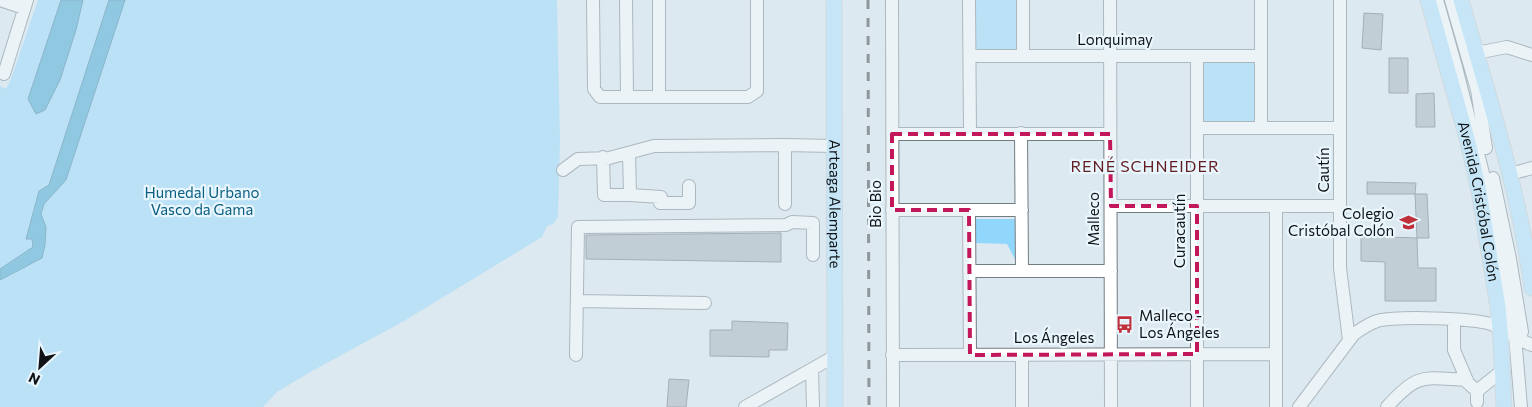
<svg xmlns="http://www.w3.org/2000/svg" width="1532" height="407" font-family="Commissioner,sans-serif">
<rect width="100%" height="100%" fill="#dce9f1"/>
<path fill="#91d7fc" d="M38 0H557L560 140 558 217 553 224 547 226 542 237 404 321 312 371 277 392 263 407H0V86L6 89 11 79Z
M976 0H1021L1022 52H975Z
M1201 61 1258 62 1257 122 1201 121Z
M976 219H1015L1016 261 1007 244 976 243Z"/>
<path fill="#34a1d1" stroke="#297699" d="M61 0H83L76 30 60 80 45 110 36 114 28 99Z
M109 0H125L66 180 44 204 41 214 46 227 45 245 42 258 0 280V269L33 247 32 239H26L39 191 49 185Z"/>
<path fill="#a1aeb5" stroke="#5e6970" d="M1364 13 1383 14 1381 50 1362 48Z
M1389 58H1408V93H1389Z
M1434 93 1435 127H1416V94Z
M1367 182 1416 183 1415 194H1367Z
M1415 194H1427L1429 238H1417Z
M781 233V262L586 259V235Z
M1361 236 1417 238 1418 268H1436V301H1385V262L1361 261Z
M732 321 788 323 787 350H769V357L710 356V330H732Z
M669 379 689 380 686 407H667Z"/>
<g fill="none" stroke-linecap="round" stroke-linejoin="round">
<defs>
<path id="minor" d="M0 0 24 8
M593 0 594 89 600 97H748L757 91V0
M626 0 627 97
M892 0 893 407
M969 0 970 133
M1023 0V56
M1110 0 1111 407
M1261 0V128
M1340 0V268L1349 340
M1437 0 1456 67 1488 193 1499 263 1515 336 1521 407
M1451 0 1477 90 1486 148
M1476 53 1507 47 1532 55
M970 56H1261
M4 74 27 0
M659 97V0
M1197 128H1340
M1021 133 1022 271
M892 134H1110
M785 145V204
M603 157 604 195H630L629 153
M563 170 578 159 609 158 654 146 785 145 833 146
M1510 174 1532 168
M1493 178 1510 259 1522 332
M630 195 661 197 660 203H689V186
M1111 206H1340
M892 210H1022
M969 210 970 355
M969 271H1111
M577 301 705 303
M1454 320V350L1468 383 1477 391V402
M576 355 578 227 786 225 792 222 813 223V255
M892 355 1276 354
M1022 355V407
M812 369 813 407
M1477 391 1503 370
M745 407 835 356
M1197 407V56
M1276 407V206
M1299 407 1354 334C1361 329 1368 324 1377 321 1398 316 1470 318 1491 324 1506 329 1517 340 1532 345
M1387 407C1418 372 1423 378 1467 380"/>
<g id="major">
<path id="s1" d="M834 0 835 407"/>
<path id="s2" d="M1428 0 1468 142 1479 191 1498 307 1501 342 1504 407"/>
<path d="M1461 0C1488 95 1519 190 1532 288"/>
</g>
</defs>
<use href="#minor" stroke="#717d83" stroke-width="14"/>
<use href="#major" stroke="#c5c6c7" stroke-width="17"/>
<use href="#minor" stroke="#fff" stroke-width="12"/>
<use href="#major" stroke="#aae3fe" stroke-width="15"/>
<path stroke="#2e3337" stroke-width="3" stroke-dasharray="9 9" stroke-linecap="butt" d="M868 0 869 407"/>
</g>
<path d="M0 0H1532V407H0ZM892 134H1110L1111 206H1197V354L970 355 969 210H892Z" fill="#dce9f1" fill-opacity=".55" fill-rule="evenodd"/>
<path fill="none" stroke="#c2185b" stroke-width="4" stroke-dasharray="10 6" stroke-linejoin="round" d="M892 134H1110L1111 206H1197V354L970 355 969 210H892Z"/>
<defs>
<symbol id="school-bare" viewBox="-9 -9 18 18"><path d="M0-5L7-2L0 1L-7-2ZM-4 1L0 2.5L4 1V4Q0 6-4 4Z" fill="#c0303b" stroke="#e9f6fe" stroke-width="2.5" paint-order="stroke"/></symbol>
<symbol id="bus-bare" viewBox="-9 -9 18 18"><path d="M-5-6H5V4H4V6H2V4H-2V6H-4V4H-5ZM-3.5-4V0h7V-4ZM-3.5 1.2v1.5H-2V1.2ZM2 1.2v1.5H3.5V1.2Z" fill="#c0303b" stroke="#e9f6fe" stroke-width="2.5" paint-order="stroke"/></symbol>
</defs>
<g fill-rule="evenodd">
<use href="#school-bare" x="1396" y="210" width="25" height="25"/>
<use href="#bus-bare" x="1112" y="312" width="25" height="25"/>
</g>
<g text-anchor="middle" stroke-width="4.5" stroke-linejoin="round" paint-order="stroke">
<g font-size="15" fill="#0f1316" stroke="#e9f6fe">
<text x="1115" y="45">Lonquimay</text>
<text transform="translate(1324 170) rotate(-90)" y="5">Cautín</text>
<text dy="5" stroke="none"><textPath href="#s2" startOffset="208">Avenida Cristóbal Colón</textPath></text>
<text dy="5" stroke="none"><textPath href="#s1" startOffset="204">Arteaga Alemparte</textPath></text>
<text transform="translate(876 204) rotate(-90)" y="5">Bio Bio</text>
<text transform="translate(1094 219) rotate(-90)" y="5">Malleco</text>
<text transform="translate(1180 231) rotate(-90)" y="5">Curacautín</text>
<text x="1054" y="343">Los Ángeles</text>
</g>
<g font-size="15" fill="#0a5e7f" stroke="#e9f6fe">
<text x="202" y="198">Humedal Urbano<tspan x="202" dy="17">Vasco da Gama</tspan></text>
</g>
<g font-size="15" fill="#0f1316" stroke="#e9f6fe" text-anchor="end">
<text x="1394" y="219">Colegio<tspan x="1394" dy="17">Cristóbal Colón</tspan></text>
<text x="1139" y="321" text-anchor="start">Malleco -<tspan x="1139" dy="17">Los Ángeles</tspan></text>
</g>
<g font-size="16" letter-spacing="1" fill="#621d20" stroke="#e9f6fe">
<text x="1145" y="172">RENÉ SCHNEIDER</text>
</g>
</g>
<g transform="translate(40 367) rotate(206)" stroke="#e9f6fe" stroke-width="4" paint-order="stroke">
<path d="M0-4L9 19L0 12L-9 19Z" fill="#0f1316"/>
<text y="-8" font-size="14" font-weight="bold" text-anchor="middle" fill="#0f1316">N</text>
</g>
</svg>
